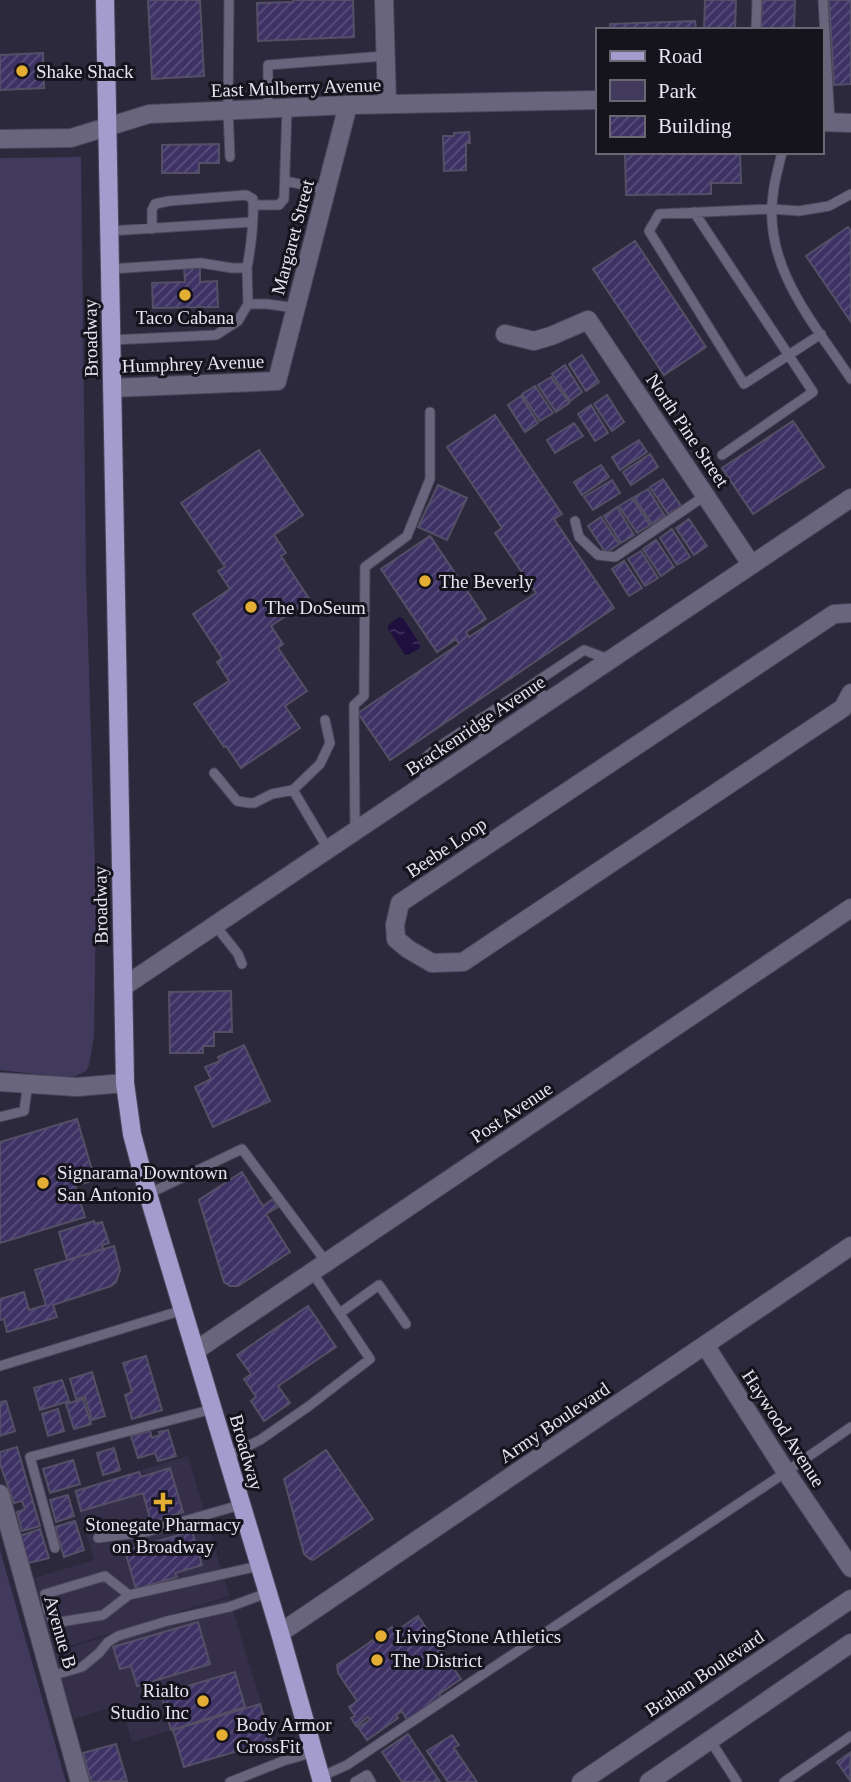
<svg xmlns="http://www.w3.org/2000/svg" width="851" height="1782" font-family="Georgia,serif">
<defs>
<pattern id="water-ripples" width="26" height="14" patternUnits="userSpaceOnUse" patternTransform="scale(1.75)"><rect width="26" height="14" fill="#1e0f3e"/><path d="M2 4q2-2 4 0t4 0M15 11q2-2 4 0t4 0" fill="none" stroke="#3f325a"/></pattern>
<pattern id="building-hatch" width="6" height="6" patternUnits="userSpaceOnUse" patternTransform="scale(1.75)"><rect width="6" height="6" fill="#3e3265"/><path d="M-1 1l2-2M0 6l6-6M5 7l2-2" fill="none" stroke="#5a507c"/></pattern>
</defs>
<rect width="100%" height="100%" fill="#2d293d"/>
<path fill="#352f4a" d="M188 1456 229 1596 53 1651 35 1578 94 1560 73 1490Z
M229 1598 261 1703 132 1742 121 1704 74 1719 53 1653Z"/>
<path fill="#423a5d" d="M81 157 86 574 96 901 94 1036 89 1065 86 1071 76 1076 63 1077 0 1070V158Z
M0 1550 66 1782H0Z"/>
<path fill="url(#water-ripples)" d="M399 617 403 618 420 644V648L408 655H405L388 629V625Z"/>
<path fill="url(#building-hatch)" stroke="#535066" stroke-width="2" d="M148 0H200L204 76 152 79Z
M293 0H353L354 37 258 41 257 3 293 2Z
M705 0H736L735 30H704Z
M762 0H795L794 30H761Z
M829 0H851V84L834 85Z
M695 21 696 30H610V24Z
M43 53 44 88 0 90V55Z
M469 132 470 143H466V170L444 171 443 136H454V133Z
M219 144V163H199V173H162V145Z
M625 152H740L741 183H711V194L626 195Z
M848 227 851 231V322L806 256Z
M635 241 706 347 664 375 593 269Z
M200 266V282L217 281 218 307 153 308 152 283 185 282 184 267Z
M582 355 599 382 586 391 569 364Z
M565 365 582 392 570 401 552 374Z
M551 377 569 403 556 412 538 385Z
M535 386 553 413 540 421 522 394Z
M607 395 624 422 612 431 594 404Z
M521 396 538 423 525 432 508 405Z
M591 405 608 433 595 441 578 414Z
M495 415 562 514 554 519 614 608 390 760 358 713 459 644 456 639 437 652 381 569 430 536 486 619 466 632 469 637 536 593 495 533 502 528 447 447Z
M793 421 824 467 753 514 722 468Z
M574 423 583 436 555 453 547 440Z
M639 440 647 452 620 470 612 457Z
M259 450 303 515 274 535 286 553 281 556 310 600 271 626 283 644 278 648 307 691 285 706 300 728 241 768 226 746 224 747 194 704 229 681 217 662 222 658 193 614 230 589 218 571 225 567 181 503Z
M650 454 658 467 631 485 623 472Z
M601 465 609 477 582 495 574 482Z
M663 479 681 506 668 514 650 487Z
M612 480 620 493 593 510 584 497Z
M438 485 467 498 447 540 418 527Z
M648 489 665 516 652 524 634 497Z
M632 498 650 525 637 533 619 506Z
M617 507 634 535 621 543 604 516Z
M601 517 619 544 606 553 588 526Z
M689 519 707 546 694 555 676 528Z
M672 529 690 557 677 565 660 538Z
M656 540 674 567 661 576 643 549Z
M641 551 658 578 645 586 628 559Z
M624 561 642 588 629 596 612 569Z
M231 991 232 1032H214V1046H203V1053H170L169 992Z
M244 1045 270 1101 213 1127 195 1087 211 1079 205 1067 220 1061 218 1057Z
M77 1119 95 1180 75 1186 85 1217 0 1243V1142Z
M242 1172 263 1206 273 1199 278 1207 266 1214 290 1252 238 1286H230L224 1282 199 1200Z
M94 1221 95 1224 102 1222 109 1243 102 1245 103 1249 67 1260 59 1232Z
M114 1246 120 1270 116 1282 111 1286 53 1305 57 1317 7 1332 4 1319 0 1320V1299L24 1292 29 1310 46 1305 35 1270Z
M308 1306 336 1347 278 1386 290 1403 264 1421 251 1401 256 1397 244 1379 251 1374 237 1355Z
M146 1356 162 1410 132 1419 125 1395 132 1392 123 1363Z
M92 1372 105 1416 92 1420 85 1397 76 1399 70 1379Z
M62 1380 69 1401 40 1410 34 1388Z
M83 1399 91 1424 74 1429 66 1404Z
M6 1401 15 1431 0 1436V1402Z
M58 1409 64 1431 48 1436 42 1414Z
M168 1430 176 1456 158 1461 155 1453 138 1458 131 1436 150 1431 152 1438 160 1435 159 1432Z
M17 1447 40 1526 22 1531 17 1512 25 1509 22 1501 14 1503 0 1464V1452Z
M114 1448 120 1470 103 1475 97 1453Z
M326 1450 373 1519 313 1560 310 1559 304 1554 284 1479Z
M73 1460 80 1484 50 1493 43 1469Z
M170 1468 183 1512 151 1522 143 1493 81 1511 76 1491 139 1472 141 1477Z
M68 1495 74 1516 56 1522 50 1500Z
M75 1521 84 1550 64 1557 55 1527Z
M40 1529 49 1558 28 1563 20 1536Z
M192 1531 202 1565 175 1573 177 1577 136 1589 125 1551Z
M418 1616 461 1679 439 1694 441 1697 407 1720 402 1711 396 1715 398 1718 367 1740 358 1727 370 1720 368 1717 356 1726 351 1718 355 1716 349 1707 357 1701 338 1673 337 1665 392 1627 395 1632Z
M198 1622 210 1664 137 1686 131 1666 120 1669 113 1647Z
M235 1672 245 1707 171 1730 161 1694Z
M260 1704 271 1741 184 1767 173 1730Z
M408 1734 440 1782H402L382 1752Z
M452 1735 459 1745 454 1748 477 1782H448L427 1751Z
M116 1744 127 1781 91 1782 83 1753Z
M851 1752 850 1767 851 1782 837 1762Z"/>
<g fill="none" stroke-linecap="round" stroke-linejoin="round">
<defs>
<path id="service" d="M229 0 228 111 230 157
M823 0 830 122
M756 30 757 0
M268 109V65L385 56
M782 152C779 166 774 181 773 195 763 267 814 323 851 379
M286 181 326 190
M253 205H279L284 199 287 108
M694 212 813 392 722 455
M152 229V210L155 204 169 201 246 195 253 199C254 223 251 246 247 268
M109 231 252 222
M110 269 201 263 232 268H247L248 304
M821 334 744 384 649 231 659 214 772 209 799 211 829 206 851 194
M111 340 216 335 238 321 248 304H267L296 308
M575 521 579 537 598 555 615 557 706 495
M530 686 550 700
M480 719 484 744
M325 720 330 743 320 764 293 790 328 849
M214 773 237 801 249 803H254L272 794 293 790
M424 782 427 756 437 748 584 650 608 659
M355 829 354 705 364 696 365 567 407 536 430 479V412
M215 925 238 954 242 964
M0 1117 24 1111 28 1083
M148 1194 242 1149 326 1262
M340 1313 379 1285 406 1324
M0 1366 183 1310
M226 1457 260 1440 309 1406 370 1359 312 1272
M98 1538 146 1532 240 1505
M55 1548 30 1457 213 1409
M129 1595 105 1576 45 1594 47 1609 54 1623 103 1615 129 1595 259 1566
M51 1676 82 1667 99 1653 108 1642 118 1636 167 1621 229 1607 267 1593
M710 1740 737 1782
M320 1777 347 1765 786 1472 851 1427
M230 1782 283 1761 314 1752
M355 1782 367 1775 371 1782
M784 1782 851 1736"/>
<path id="minor" d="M384 0 387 104
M821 122 851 123
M107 127 149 114 348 105 597 100
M505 334 534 341 551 336 588 320 751 564
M112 388 277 381 348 105
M851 613 834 614 400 903 395 925 396 939 408 949 432 963 463 962 843 708 851 693
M123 987 851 498
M0 1082 77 1087 125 1083
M705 1345 786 1472 851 1568
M195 1351 851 908
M0 1494 80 1782
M280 1633 851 1246
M581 1782 851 1599
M649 1782 851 1643"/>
<path id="tertiary" d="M0 139 71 138 107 127"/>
<path id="primary" d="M105 0 125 1083 132 1134 148 1194 280 1633 322 1782"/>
</defs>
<use href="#service" stroke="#4b475a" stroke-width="11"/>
<use href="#minor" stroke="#4b475a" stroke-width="20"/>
<use href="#tertiary" stroke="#4b475a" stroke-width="20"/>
<use href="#primary" stroke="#4b475a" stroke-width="20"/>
<use href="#service" stroke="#69657d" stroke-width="9"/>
<use href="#minor" stroke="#69657d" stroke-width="18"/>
<use href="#tertiary" stroke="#69657d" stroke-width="18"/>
<use href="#primary" stroke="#a59cce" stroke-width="18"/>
</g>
<g fill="#e4ae35" stroke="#15131c" stroke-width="2.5">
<circle cx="22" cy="71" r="7"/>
<circle cx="185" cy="295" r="7"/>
<circle cx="425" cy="581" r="7"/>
<circle cx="251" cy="607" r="7"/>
<circle cx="43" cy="1183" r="7"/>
<path d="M159.5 1491.5h7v7h7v7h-7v7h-7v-7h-7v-7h7z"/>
<circle cx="381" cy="1636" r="7"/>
<circle cx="377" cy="1660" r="7"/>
<circle cx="203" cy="1701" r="7"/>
<circle cx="222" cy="1735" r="7"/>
</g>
<g text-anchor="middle" stroke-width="6" stroke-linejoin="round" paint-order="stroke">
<g font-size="19" fill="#e6e4f1" stroke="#15131c" text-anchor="start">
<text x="36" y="78">Shake Shack</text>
<text x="185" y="324" text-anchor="middle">Taco Cabana</text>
<text x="439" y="588">The Beverly</text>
<text x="265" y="614">The DoSeum</text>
<text x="57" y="1179">Signarama Downtown<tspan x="57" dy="22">San Antonio</tspan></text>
<text x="163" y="1531" text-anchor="middle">Stonegate Pharmacy<tspan x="163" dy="22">on Broadway</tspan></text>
<text x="395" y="1643">LivingStone Athletics</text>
<text x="391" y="1667">The District</text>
<text x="189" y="1697" text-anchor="end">Rialto<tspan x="189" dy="22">Studio Inc</tspan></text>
<text x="236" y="1731">Body Armor<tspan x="236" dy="22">CrossFit</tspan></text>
</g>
<g font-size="19" fill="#e6e4f1" stroke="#15131c">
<text transform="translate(296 87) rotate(-2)" y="7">East Mulberry Avenue</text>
<text transform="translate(292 237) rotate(-75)" y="7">Margaret Street</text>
<text transform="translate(90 338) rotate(-91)" y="7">Broadway</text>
<text transform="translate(193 363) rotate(-2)" y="7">Humphrey Avenue</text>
<text transform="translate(688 430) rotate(56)" y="7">North Pine Street</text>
<text transform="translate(475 725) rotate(-34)" y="7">Brackenridge Avenue</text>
<text transform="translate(446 847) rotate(-34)" y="7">Beebe Loop</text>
<text transform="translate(100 905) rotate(-91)" y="7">Broadway</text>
<text transform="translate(511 1112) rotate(-34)" y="7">Post Avenue</text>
<text transform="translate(554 1422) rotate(-34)" y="7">Army Boulevard</text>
<text transform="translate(784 1428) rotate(57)" y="7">Haywood Avenue</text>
<text transform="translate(247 1452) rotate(74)" y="7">Broadway</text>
<text transform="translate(61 1632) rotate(74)" y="7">Avenue B</text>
<text transform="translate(704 1673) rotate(-34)" y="7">Brahan Boulevard</text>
</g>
</g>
<rect x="596" y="28" width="228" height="126" fill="#15131c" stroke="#696771" stroke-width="2"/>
<rect x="610" y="51" width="35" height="10" fill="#a59cce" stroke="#696771" stroke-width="2"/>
<text x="658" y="63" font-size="21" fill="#e6e4f1">Road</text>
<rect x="610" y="80" width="35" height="21" fill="#423a5d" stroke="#696771" stroke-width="2"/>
<text x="658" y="98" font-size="21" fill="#e6e4f1">Park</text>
<rect x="610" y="116" width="35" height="21" fill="url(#building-hatch)" stroke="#696771" stroke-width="2"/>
<text x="658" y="133" font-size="21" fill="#e6e4f1">Building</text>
</svg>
